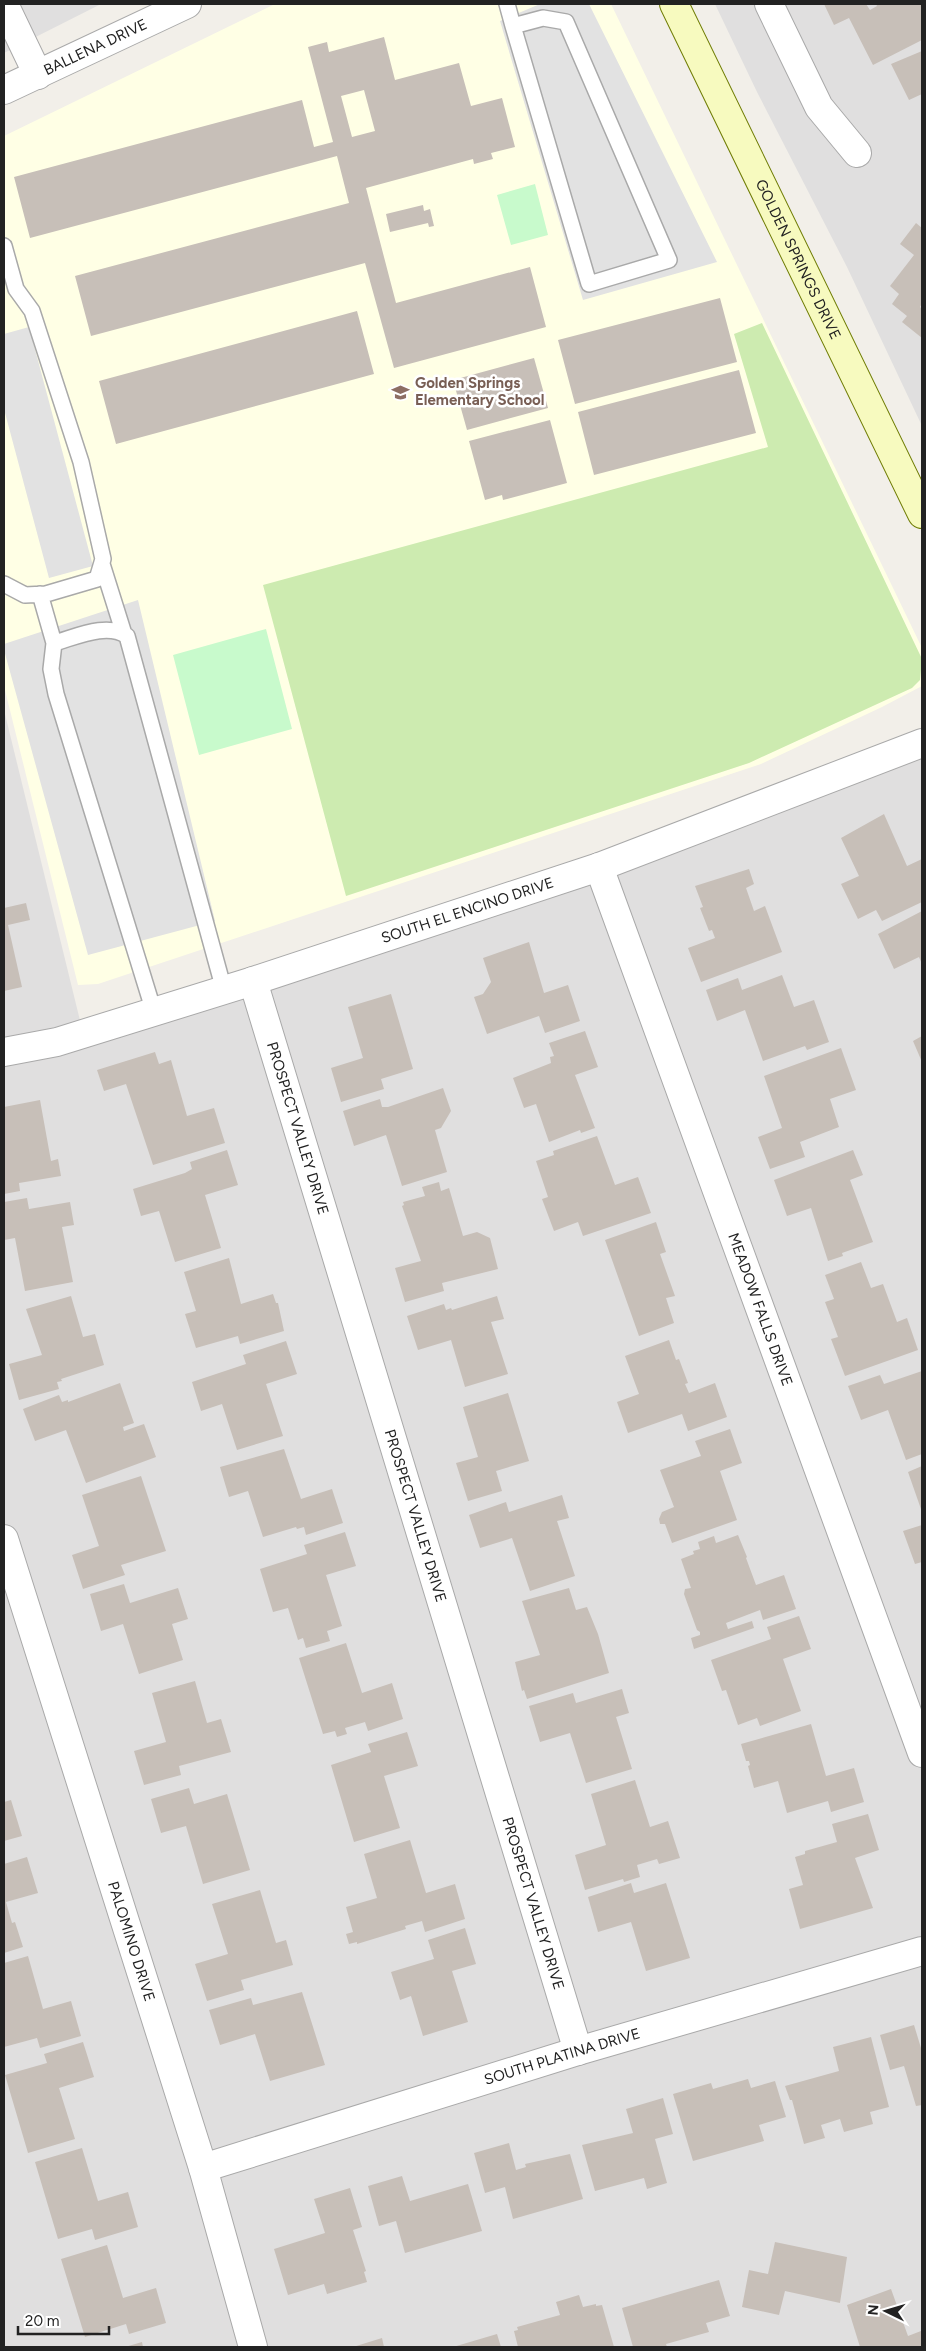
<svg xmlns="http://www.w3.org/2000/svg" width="926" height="2351" font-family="Figtree,sans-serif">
<rect width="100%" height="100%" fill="#f2efe9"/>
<path fill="#e0dfdf" d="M4 4H101L4 53Z
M715 4H922V426L847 267 757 92Z
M4 710 86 1045 922 753V2347H4Z"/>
<path fill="#ffffe5" d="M275 4H611L922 648V686L882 707 761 764 98 984 78 985 4 686V136Z"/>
<path fill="#cdebb0" d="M762 323 922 659 920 680 912 688 749 763 346 896 263 585 768 447 734 334Z"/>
<path fill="#c8facc" d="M535 184 548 235 511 245 497 195Z
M266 629 292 729 199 755 173 655Z"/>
<path fill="#e2e2e2" d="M540 4H589L717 262 583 300 500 21Z
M29 327 93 566 49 578 4 409V334Z
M138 600 215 921 88 955 4 650V644Z"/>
<path fill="#c7bfb8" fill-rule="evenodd" d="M824 4H866L870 10 877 6 876 4H922V40L873 65 849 18 834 25Z
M384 37 395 80 459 63 471 106 502 98 515 147 491 153 493 159 474 164 473 159 366 188 396 303 530 267 546 327 394 368 365 263 91 336 75 276 349 203 337 156 30 238 14 177 302 100 314 147 333 142 308 47 327 42 329 52ZM364 90 375 131 352 137 341 96Z
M922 51V94L909 100 891 64Z
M423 205 424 211 430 209 434 226 429 227 428 223 390 232 386 214Z
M916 223 922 228V303L920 307 922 309V338L902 322 907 316 892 304 899 294 890 286 914 255 900 244Z
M720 298 737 362 575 404 558 340Z
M357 311 374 374 116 444 99 381Z
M534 358 548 408 467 430 453 380Z
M739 370 756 433 594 475 578 412Z
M550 420 567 483 503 500 502 495 485 500 469 441Z
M884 814 907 866 922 859V902L882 921 876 910 858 919 841 884 859 876 841 838Z
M749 869 754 884 746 888 754 911 765 906 782 952 701 982 688 948 715 938 712 930 709 931 700 908 703 907 695 886Z
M26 903 30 920 8 925 22 987 4 991V908Z
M922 911V964L919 957 894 969 878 934Z
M529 942 544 993 568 985 580 1021 545 1033 539 1016 487 1034 474 997 483 994 491 982 483 958Z
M782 975 794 1007 814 1000 829 1042 807 1050 805 1046 763 1061 745 1010 717 1021 706 990 738 978 742 990Z
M391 994 413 1069 381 1079 384 1089 341 1102 331 1068 363 1058 348 1007Z
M585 1031 598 1067 575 1075 595 1128 581 1133 580 1130 549 1142 536 1104 524 1108 513 1078 551 1063 550 1057 554 1056 549 1043Z
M922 1036V1062L913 1041Z
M841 1048 856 1090 830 1099 839 1127 800 1142 805 1157 770 1169 758 1137 782 1128 764 1076Z
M155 1052 159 1064 171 1060 187 1116 214 1108 225 1143 153 1165 126 1084 104 1091 97 1070Z
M443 1088 451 1111 441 1128 435 1130 447 1172 402 1186 386 1135 354 1146 343 1111 380 1099 382 1107H388Z
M40 1100 51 1161 58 1159 61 1176 19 1183 20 1191 4 1194V1107Z
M597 1136 615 1185 638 1177 651 1213 583 1236 578 1222 554 1231 542 1199 548 1197 536 1161 554 1155 553 1151Z
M227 1150 238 1185 205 1195 221 1248 175 1262 159 1211 141 1216 133 1189 185 1173 192 1169 190 1162Z
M853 1150 863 1175 850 1180 873 1242 842 1253 843 1256 828 1261 811 1208 787 1216 774 1180Z
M439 1182 441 1191 449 1188 463 1236 477 1232 490 1238 498 1269 442 1283 444 1291 405 1302 395 1268 421 1261 402 1206 404 1205 403 1202 425 1196 422 1187Z
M27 1198 29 1209 70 1202 74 1225 62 1227 73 1282 25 1291 15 1238 4 1240V1202Z
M656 1222 666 1252 660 1254 675 1296 666 1298 674 1323 639 1336 605 1240Z
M229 1258 241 1304 273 1294 276 1303H278L284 1331 240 1344 238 1336 196 1348 185 1314 196 1311 184 1272Z
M861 1262 871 1288 883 1284 897 1322 907 1318 918 1350 845 1376 831 1339 838 1337 825 1302 834 1299 825 1275Z
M71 1296 83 1337 95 1334 104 1365 61 1379 62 1381 57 1382 59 1389 19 1400 9 1364 42 1355 26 1309Z
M497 1296 504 1319 491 1322 508 1374 465 1387 451 1340 418 1350 407 1316 444 1304 446 1310 451 1308 452 1310Z
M669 1340 676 1360 679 1359 688 1383 685 1384 689 1393 715 1383 727 1417 688 1431 682 1414 628 1433 617 1402 639 1394 625 1356Z
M286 1341 297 1374 266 1384 283 1436 237 1450 222 1404 201 1411 192 1382 246 1364 243 1355Z
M922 1371V1454L906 1460 888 1410 861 1420 848 1386 880 1375 884 1384Z
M120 1383 134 1423 123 1427 124 1431 144 1424 156 1457 86 1483 66 1430 35 1441 23 1409 59 1395 62 1402 68 1400V1402Z
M508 1393 529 1461 496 1471 502 1491 468 1501 456 1463 478 1457 463 1407Z
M730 1429 742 1463 720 1471 737 1520 672 1543 665 1524H660L659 1519 662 1512 674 1507 660 1470 701 1456 695 1441Z
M284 1449 301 1499 332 1489 343 1523 306 1535 304 1527 297 1529 296 1527 263 1537 248 1491 229 1497 220 1467Z
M922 1466V1512L908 1472Z
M141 1476 166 1551 121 1565 125 1575 83 1589 72 1555 99 1546 82 1495Z
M562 1495 569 1518 557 1521 575 1576 530 1591 512 1538 480 1548 469 1515 506 1502 509 1512Z
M922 1525V1562L915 1564 903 1531Z
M345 1532 356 1566 326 1575 342 1626 327 1631 330 1641 306 1648 303 1638 298 1640 288 1608 273 1612 260 1569 307 1554 304 1545Z
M738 1535 747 1557 746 1558 756 1585 784 1575 796 1609 763 1620 760 1610 726 1623 728 1629 752 1621 754 1628 694 1649 691 1638 700 1635V1632L697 1630 684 1594 685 1589 691 1588 681 1559 694 1554 693 1551 700 1549 698 1542 714 1536 716 1543Z
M124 1584 130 1603 178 1588 188 1619 172 1624 183 1660 139 1674 123 1624 101 1631 90 1594Z
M569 1588 576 1610 587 1607 598 1634 609 1673 527 1699 524 1690 522 1691 515 1662 540 1655 522 1601Z
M799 1616 811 1649 783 1659 801 1711 760 1726 757 1718 738 1725 726 1690 722 1691 711 1660 771 1639 767 1627Z
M346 1643 362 1693 392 1683 403 1719 368 1731 365 1722 345 1728 347 1734 337 1737 335 1731 323 1734 299 1658Z
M195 1681 207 1723 221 1719 231 1752 179 1766 181 1775 144 1785 134 1751 166 1742 152 1693Z
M622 1689 629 1713 616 1717 632 1769 586 1783 570 1733 540 1742 529 1706 573 1693 576 1703Z
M811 1724 826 1776 854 1768 864 1802 831 1812 828 1801 787 1813 778 1781 754 1788 748 1766 750 1765 749 1761H746L741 1744Z
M407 1732 418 1766 384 1776 400 1828 354 1842 331 1765 371 1752 368 1744Z
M635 1780 650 1827 668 1821 680 1858 659 1864 657 1859 637 1865 640 1877 624 1882 623 1879 585 1890 575 1855 606 1845 591 1794Z
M189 1788 194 1804 227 1794 250 1870 203 1884 186 1826 161 1833 151 1799Z
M11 1800 22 1836 4 1841V1802Z
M868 1814 879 1850 855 1858 873 1908 800 1929 789 1889 803 1885 795 1857 805 1854V1851L837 1842 832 1824Z
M410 1840 426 1893 455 1884 465 1919 425 1932 422 1921 405 1926 406 1929 357 1944V1942L349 1944 346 1934 353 1932 346 1907 377 1898 364 1854Z
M27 1857 38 1893 6 1902 12 1923 15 1922 23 1947 4 1953V1864Z
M631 1883 634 1893 666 1883 690 1958 646 1971 631 1922 598 1932 588 1897Z
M260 1890 276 1943 286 1940 293 1965 241 1980 244 1990 207 2001 195 1964 228 1954 212 1904Z
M465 1928 476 1964 452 1971 468 2022 423 2036 411 1996 400 2000 391 1972 434 1959 428 1940Z
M28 1956 43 2009 71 2001 81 2036 40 2048 37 2038 4 2047V1963Z
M302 1992 325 2065 270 2081 255 2034 220 2045 209 2010 251 1998 253 2005Z
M914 2025 921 2048H922V2105L916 2106 904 2066 890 2070 880 2035Z
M871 2037 889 2107 870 2112 873 2124 844 2132 840 2119 821 2125 825 2138 804 2144 792 2100H790L785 2086 839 2071 833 2047Z
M83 2042 94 2077 59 2088 75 2139 28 2153 5 2075 47 2063 44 2054Z
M748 2079 751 2088 775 2081 786 2117 759 2125 764 2141 693 2161 673 2094 711 2083 713 2089Z
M663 2098 673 2134 655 2139 667 2183 647 2189 644 2178 595 2191 582 2145 633 2133 626 2109Z
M509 2143 516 2170 526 2167 525 2164 570 2154 583 2199 513 2219 505 2187 485 2193 474 2153Z
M82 2148 98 2201 128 2192 138 2227 95 2240 92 2229 58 2239 35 2162Z
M402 2176 410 2201 468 2184 482 2231 405 2253 396 2221 379 2226 368 2186Z
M350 2188 362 2227 353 2230 366 2271 364 2272 367 2282 327 2294 324 2284 288 2295 274 2249 325 2233 314 2199Z
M775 2242 847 2257 840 2303 785 2291 779 2315 742 2307 749 2270 768 2274Z
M107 2245 123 2298 156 2288 166 2323 129 2334 126 2324 85 2337 61 2259Z
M719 2280 730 2316 706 2323 709 2332 666 2344 667 2347H633L622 2308Z
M891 2289 908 2336 921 2331 922 2347H860L847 2305Z
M579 2295 583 2307 596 2304V2306L602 2305 614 2347H518L514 2331 518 2330 517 2327 560 2315 556 2302Z
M497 2334 501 2347H453Z
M382 2338 384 2347H353Z
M142 2342 143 2347H125Z"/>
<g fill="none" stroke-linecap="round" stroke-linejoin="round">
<defs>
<path id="service" d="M507 4 513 26 589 284 669 260 566 22 543 18 513 26
M4 246 16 289 32 311 81 462 103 559 97 579 46 594 25 595 4 584
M102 564 124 634
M40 594 54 643
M154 1012 56 694 51 669 54 643C76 637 107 622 127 636L224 990"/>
<g id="minor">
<path d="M4 4 38 75"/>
<path d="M769 4 819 107 857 153"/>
<path id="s1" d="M4 90 187 4"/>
<path id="s2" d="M599 867 922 1753"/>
<path id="s3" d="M253 981 578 2051"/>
<path id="s4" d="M4 1052 57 1042 253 981 599 867 922 743"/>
<path id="s5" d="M4 1539 203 2168 253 2347"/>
<path id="s6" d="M203 2168 578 2051 922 1951"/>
</g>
<g id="secondary">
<path id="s7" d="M674 4 922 514"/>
</g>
</defs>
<use href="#service" stroke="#a9a9a9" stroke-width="18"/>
<use href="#minor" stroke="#a9a9a9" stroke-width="30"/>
<use href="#secondary" stroke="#707d05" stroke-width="30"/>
<use href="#service" stroke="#fff" stroke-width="15"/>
<use href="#minor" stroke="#fff" stroke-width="28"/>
<use href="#secondary" stroke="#f7fabf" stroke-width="28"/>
</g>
<defs>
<symbol id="school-bare" viewBox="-9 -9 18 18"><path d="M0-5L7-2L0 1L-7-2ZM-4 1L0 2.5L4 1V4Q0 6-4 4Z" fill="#8d6e63" stroke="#fff" stroke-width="2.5" paint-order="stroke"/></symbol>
</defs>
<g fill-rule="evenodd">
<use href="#school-bare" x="388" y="380" width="25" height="25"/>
</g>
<g text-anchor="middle" stroke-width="5" stroke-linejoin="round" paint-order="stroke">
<g font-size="15" fill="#222" stroke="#fff">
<text dy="5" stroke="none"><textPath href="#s1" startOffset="101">BALLENA DRIVE</textPath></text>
<text dy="5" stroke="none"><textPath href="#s7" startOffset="284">GOLDEN SPRINGS DRIVE</textPath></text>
<text dy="5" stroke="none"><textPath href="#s4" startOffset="485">SOUTH EL ENCINO DRIVE</textPath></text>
<text dy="5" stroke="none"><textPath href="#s3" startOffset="154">PROSPECT VALLEY DRIVE</textPath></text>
<text dy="5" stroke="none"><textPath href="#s2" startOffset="471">MEADOW FALLS DRIVE</textPath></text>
<text dy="5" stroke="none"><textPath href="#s3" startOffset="559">PROSPECT VALLEY DRIVE</textPath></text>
<text dy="5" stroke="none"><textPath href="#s3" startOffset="964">PROSPECT VALLEY DRIVE</textPath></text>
<text dy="5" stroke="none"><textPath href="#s5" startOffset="422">PALOMINO DRIVE</textPath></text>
<text dy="5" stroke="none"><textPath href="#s6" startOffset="376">SOUTH PLATINA DRIVE</textPath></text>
</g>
<g font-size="15" font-weight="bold" fill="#785e54" stroke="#fff" text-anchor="start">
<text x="415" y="388">Golden Springs<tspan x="415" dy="17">Elementary School</tspan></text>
</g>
</g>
<rect width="926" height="2351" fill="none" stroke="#222222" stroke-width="10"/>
<g transform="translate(886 2311) rotate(275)" stroke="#ffffff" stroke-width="4" paint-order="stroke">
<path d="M0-4L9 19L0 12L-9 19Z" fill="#222222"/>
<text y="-8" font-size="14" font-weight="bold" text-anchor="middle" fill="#222222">N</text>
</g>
<path d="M18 2326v8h91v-8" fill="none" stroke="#222222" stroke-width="2.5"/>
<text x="25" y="2326" font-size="15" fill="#222222" stroke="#ffffff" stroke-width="4" paint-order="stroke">20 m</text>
</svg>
